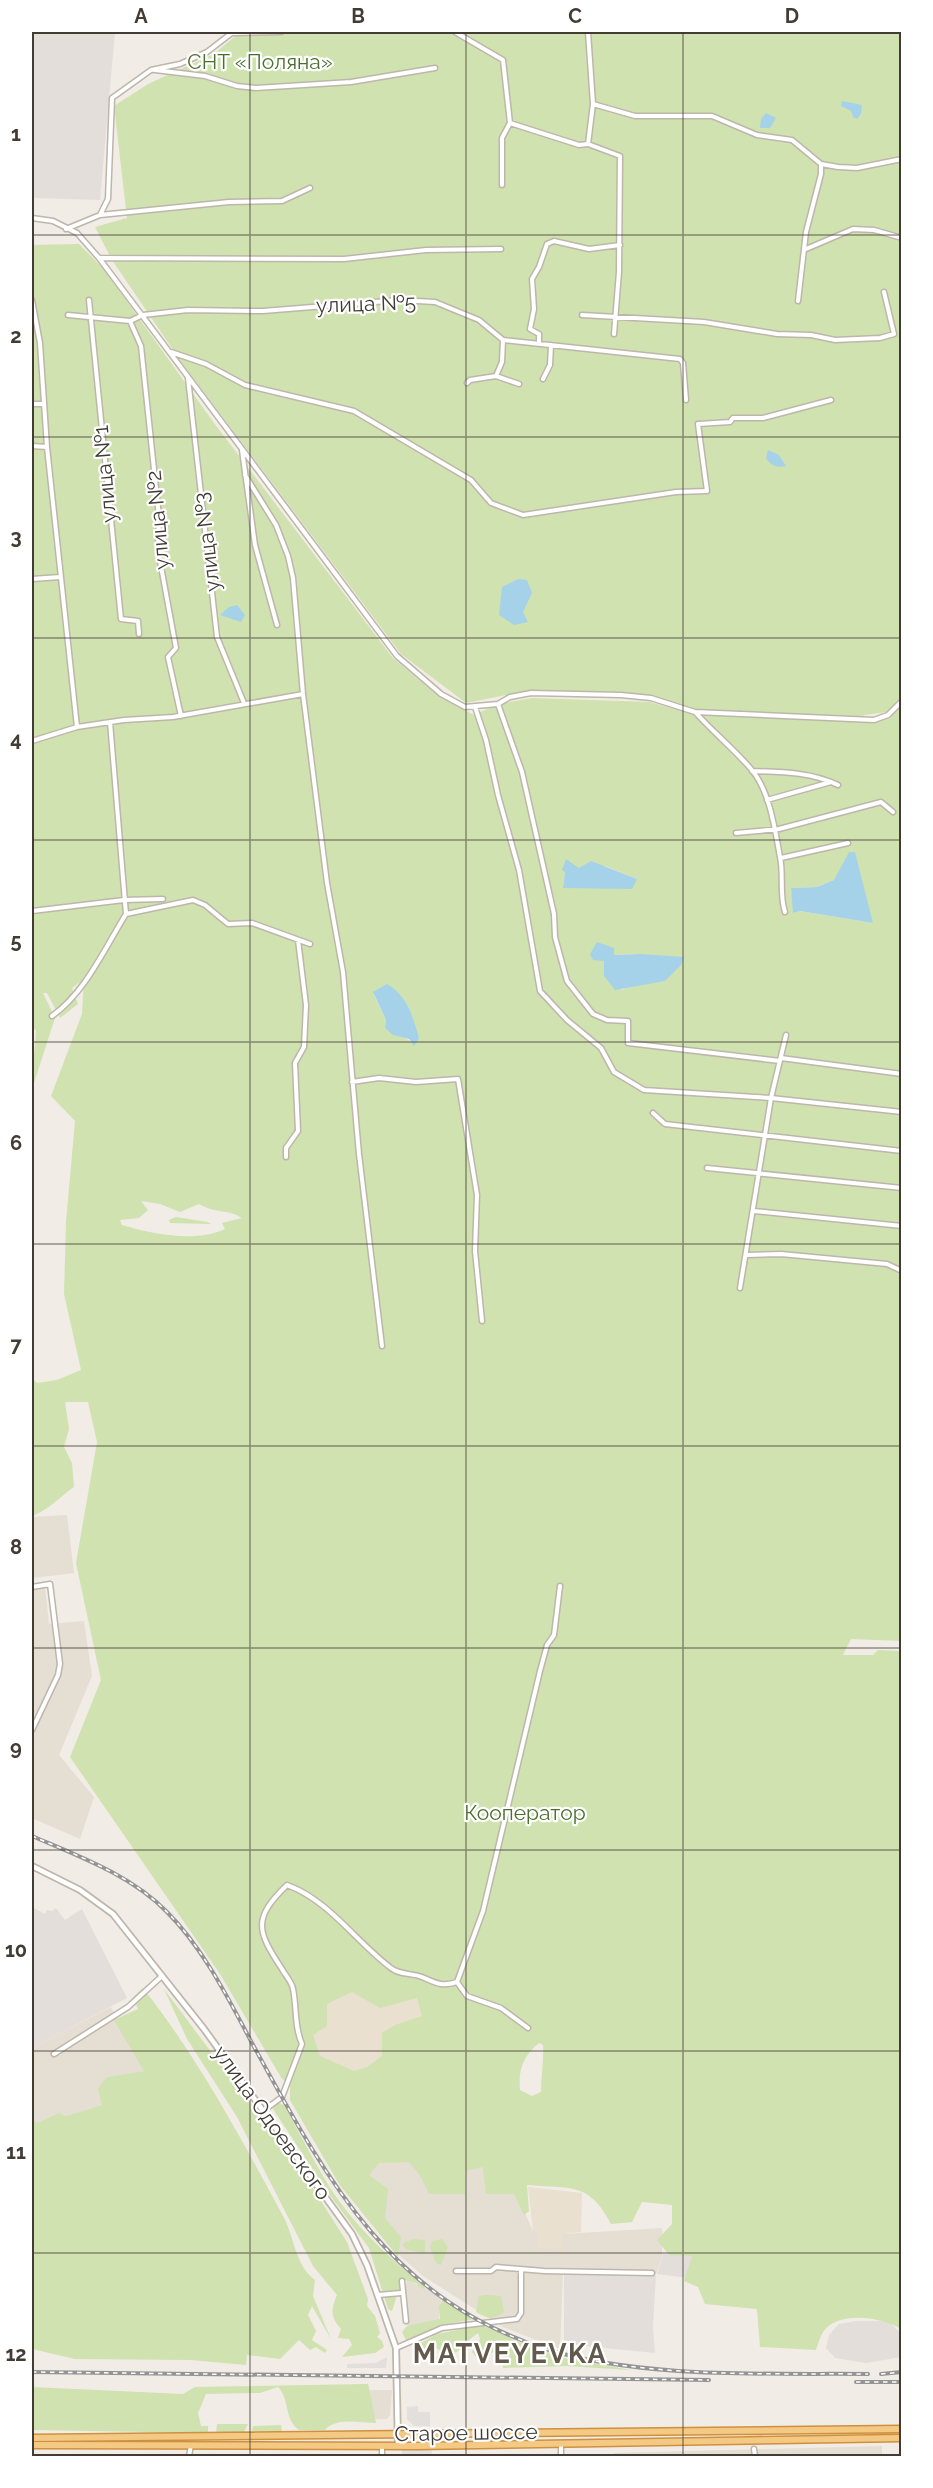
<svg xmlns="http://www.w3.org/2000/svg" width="933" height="2488" font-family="Raleway,sans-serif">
<rect width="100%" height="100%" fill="#f1ece5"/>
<path fill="#e4ded3" d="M67 1515 74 1573 33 1578 32 1517Z
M45 1587 49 1624 84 1621 92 1676 59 1755 94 1797 80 1839 32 1818V1589Z
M111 2007 144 2071 107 2077 102 2105 66 2116 59 2113 37 2123 32 2119V2048Z
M378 2160H412L463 2166 489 2165 515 2191 533 2231 564 2234 662 2228V2257L656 2274 563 2273 560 2349 503 2327 423 2276 398 2254 366 2176Z
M407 2280 429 2290 441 2299 438 2325 408 2329 404 2296Z
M392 2390 390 2415 387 2419 291 2420 290 2391Z
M882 2446V2456H615L614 2453Z"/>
<path fill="#e3deda" d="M32 32H115L100 200 32 198Z
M32 1907 45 1914 47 1910 52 1911 56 1908 65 1920 82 1909 127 1998 32 2048Z
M663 2254 698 2256 689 2278 657 2274Z
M564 2274 656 2275 653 2327 655 2353 564 2344Z
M856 2321H889L901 2334V2357L866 2363 835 2358 826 2348 829 2335 839 2324Z"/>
<path fill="#e9e0d0" d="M352 1988 420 1991 427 2014 380 2095 305 2050 314 1996Z
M528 2187 582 2193 581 2232 564 2234 562 2250 537 2248V2231H533Z"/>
<path fill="#cfe2b0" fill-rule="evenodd" d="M240 32H901L902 1641 851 1639 843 1655H873L878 1650 901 1651V2329C883 2317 837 2310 823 2332 820 2337 818 2344 816 2350L760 2347 757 2309 705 2304 698 2287 684 2281 692 2256 669 2255 657 2240 672 2224V2205L642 2202 632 2222 611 2224C589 2181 570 2189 527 2185L529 2211 524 2215 514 2194H486L483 2167 465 2171V2194H429L421 2177 409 2162 379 2163 369 2175 388 2189 385 2218 401 2237 398 2257 339 2184 290 2100V2084L282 2079 220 1974 70 1757 101 1680 76 1563 97 1442 88 1402H65L69 1429 64 1447 72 1463 74 1487C58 1498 50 1509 32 1516V1379L37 1383 57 1380 81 1370 64 1294 66 1222 75 1121 51 1096 82 1014 84 979 72 988 78 1004 60 1018 47 993H43L55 1018 32 1089C32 1068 35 1051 36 1030L32 1028V245L79 244 103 268 214 423 393 658 438 696 474 715 498 704 532 698 650 702 695 715H703L691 707 654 696 623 692 531 690 466 703 401 654 182 363 112 260 95 227 127 218 114 106 148 84 214 54ZM887 712 891 718 873 722H858L864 715ZM605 866 637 879 563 887 565 872ZM834 880 873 923 799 911 794 913 791 888 817 887ZM640 954 665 981 631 985 622 990 604 961 614 955ZM373 993 415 1045C406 1036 395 1037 385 1028L386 1020ZM141 1201 160 1204 180 1212 199 1204C216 1214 229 1209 242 1218L222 1223 225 1229C197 1243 152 1234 122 1225L120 1220 139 1218 148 1210ZM352 1992 380 2008 417 1998 422 2016 395 2025 382 2033V2056L367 2067 354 2071 320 2056 313 2035 327 2026V2004ZM539 2043 543 2045C544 2061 541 2076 541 2092L532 2096 520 2090C518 2070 523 2056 539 2043Z
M176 1217 207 1222 211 1224 170 1223 169 1220Z
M143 1988C198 2058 241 2138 283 2216 294 2236 296 2267 315 2280L313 2296 331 2339 312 2306 308 2315 316 2331 312 2340 327 2350 325 2353 316 2347 310 2350 299 2340 280 2359 247 2355 246 2365 191 2360 75 2359 32 2349V2119L37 2123 59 2113 66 2116 102 2105 98 2089 107 2077 144 2071 114 2020 138 2009 133 1997Z
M164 1989 312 2187 347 2242 368 2299 367 2306 375 2316 380 2333 377 2337 382 2341 384 2347 375 2353 342 2357 352 2345 349 2339 338 2338 341 2329C330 2317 331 2309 337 2295L313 2266 237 2117 187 2039Z
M276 2102 284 2105C299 2132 313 2160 329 2186 354 2226 389 2257 425 2287L423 2289 416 2283 401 2279V2292H398L392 2311 388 2309 369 2248 327 2191 273 2109Z
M413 2239 425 2240V2254L406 2249 402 2244Z
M442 2239 448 2247 441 2265 436 2263 430 2247 432 2241Z
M486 2295 501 2296 504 2312C492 2320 488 2319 476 2312L479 2296Z
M443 2299 474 2319 442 2325 406 2340 402 2332 407 2326 440 2319 439 2307Z
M482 2325 524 2344 565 2358 631 2370 566 2366 503 2368 501 2354 494 2352 477 2358 472 2352 480 2339 478 2333C468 2339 464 2349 453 2354L434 2348 423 2352 412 2348 437 2334Z
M368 2384 376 2423C360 2423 336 2417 325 2430H299C284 2420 290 2399 278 2387L260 2393 206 2394 198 2413 201 2426H208V2433L32 2430V2387L183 2394 195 2387Z
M217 2424H248L244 2432 216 2433Z
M281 2425 282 2432 252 2431 253 2426Z"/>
<path fill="#e2dfdd" d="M387 2357 386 2368H347V2364L376 2363Z
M418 2406V2412H430V2426H414L407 2419V2407Z
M402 2444H431L432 2455 402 2456Z"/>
<path fill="#a5d2e9" d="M842 101 862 105 861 114 857 119 853 117 851 111 841 106Z
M766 113 776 118 770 128H760L761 119Z
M768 450 779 455 786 466C777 468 771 466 766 458Z
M518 579 527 580 532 593 523 612 528 622 514 625 499 615 502 587Z
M237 605 245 615 241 622 220 615 229 607Z
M849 852H855L873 923 800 911 793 913 791 888 817 887 834 880Z
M566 859 579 868 591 861 637 879 632 889 563 888 565 872 562 870Z
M597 942 614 948V955L640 954 684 957 681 965 665 981 615 990 604 976V961L593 960 590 954Z
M387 984C407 995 413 1017 419 1038L414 1046 409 1039 393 1035 385 1028 386 1020 373 992Z"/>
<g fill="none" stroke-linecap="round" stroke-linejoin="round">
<defs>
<path id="minor" d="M455 32 503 60 510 123 502 138V185
M588 32 593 104 588 144 620 156 619 272 614 334
M232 33 281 32
M155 70 205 76 237 86 256 88 351 82 435 68
M593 104 635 116H712L757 135 792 140 821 164 838 167 857 168 902 159
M510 123 579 145 588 144
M100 215 229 202 282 201 310 188
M32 218 53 221 77 233 99 258 397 656 441 694 465 707 498 704 510 697 531 693 621 695 651 698 695 712 874 720 888 715 902 701
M66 229 100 215 108 199 112 98 151 70 180 64 207 52 233 32
M806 249 853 229 874 230 902 238
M100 258 344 259 426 250 501 249
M32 300 40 343 47 447 77 727
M89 300 121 619 138 621 139 634
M798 301 806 232 821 174V164
M68 315 130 321 143 315 188 310 263 311 400 300 435 302 479 320 503 340 680 359 683 363 686 400
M582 315 704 322 777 334 811 335 835 340 880 338 894 334 884 292
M130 321 141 346 159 517 158 550 176 648 168 657 181 716
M539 343V334L530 329 534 309 532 279 539 267 547 244 554 241 589 249 620 245
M171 352 206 364 245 385 354 411 471 480 491 503 523 515 676 492 707 491 698 424 730 422 733 418H763L831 400
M496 376 519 384
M188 378 217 637 244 703
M543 379 550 365 551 345
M467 383 470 380 496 376 502 362 503 340
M32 404H44
M32 446 47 447
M242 450 255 545 277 625
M245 475 276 525 288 556 293 578 303 694 327 883 343 972 359 1154 382 1346
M32 579 60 577
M498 704 522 772 554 914 555 937 567 981 593 1014 607 1020 628 1021V1043L780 1061
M475 707 486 740 498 795 519 870 540 991 567 1020 601 1048 614 1072 644 1090 771 1098 740 1288
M696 713C713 732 734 749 751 769 770 791 775 830 780 857 784 875 779 895 785 912
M110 722 126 914
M32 741 77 727 124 720 173 717 303 694
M752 771C782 772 811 772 838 785
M767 800 831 782
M736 833 779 829 881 802 893 812
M781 858 848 843
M32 911 124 900 163 899
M52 1016C85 993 105 948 126 914L193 900 205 905 228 924 252 923 310 944
M786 1035 771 1098 902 1112
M781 1058 902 1074
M352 1082 379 1078 416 1082 458 1079 477 1195 475 1251 482 1321
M653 1113 665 1124 902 1151
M286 1157V1148L298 1131 295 1063 304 1047 306 1005 298 940
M707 1168 902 1188
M754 1211 902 1226
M747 1255 781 1254 887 1264 902 1271
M32 1587 50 1584 60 1664 58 1675 32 1730
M457 1982 483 1911 540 1671 547 1645 554 1635 560 1586
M54 2054 128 2007 162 1976
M263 2111 282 2097 302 2044C294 2026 297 2008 293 1989 292 1982 285 1975 282 1969 257 1931 252 1919 287 1885 329 1900 356 1942 391 1968 399 1975 412 1973 422 1977 436 1983 442 1987 457 1982L467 1996 501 2008 528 2028
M456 2271H491L496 2267 544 2271 652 2273
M402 2281 406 2321
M378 2295 401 2293
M396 2348 442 2328 517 2319 521 2313V2270
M561 2444V2456
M382 2447V2456
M754 2449 755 2456
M189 2456 191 2445"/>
<path id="tertiary" d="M32 1866 80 1890 113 1914 204 2029 352 2234 367 2265 396 2348 398 2446"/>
<path id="trunk" d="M32 2438 902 2429
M32 2445 417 2446 902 2438"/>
</defs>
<use href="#minor" stroke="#beb6ab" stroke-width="7"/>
<use href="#tertiary" stroke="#beb6ab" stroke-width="8"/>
<use href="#trunk" stroke="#cf9140" stroke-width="9"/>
<use href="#minor" stroke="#fff" stroke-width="4"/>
<use href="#tertiary" stroke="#fff" stroke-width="4.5"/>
<use href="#trunk" stroke="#f3c984" stroke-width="6"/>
<defs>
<path id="rail" d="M32 1836C78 1856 131 1875 167 1912 203 1948 228 1998 252 2043 326 2178 388 2298 546 2349 642 2379 768 2373 868 2374
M32 2372 709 2380
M881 2374 902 2372
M856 2382H902"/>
</defs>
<use href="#rail" stroke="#949494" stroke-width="4"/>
<use href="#rail" stroke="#fff" stroke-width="1.5" stroke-dasharray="4.5" stroke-linecap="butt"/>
</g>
<path fill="none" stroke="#423c35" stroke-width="1.5" stroke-opacity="0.55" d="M250 32V2456M466 32V2456M683 32V2456M32 235H902M32 437H902M32 638H902M32 840H902M32 1042H902M32 1244H902M32 1446H902M32 1648H902M32 1850H902M32 2051H902M32 2253H902"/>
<g text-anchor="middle" stroke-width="4.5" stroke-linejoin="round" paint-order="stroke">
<g font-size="21" fill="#4b6f2e" stroke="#fff">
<text x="260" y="69">СНТ «Поляна»</text>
<text x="525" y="1820">Кооператор</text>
</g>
<g font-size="21" fill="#423c35" stroke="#fff">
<text transform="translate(366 304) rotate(-2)" y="7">улица №5</text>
<text transform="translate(105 474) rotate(-95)" y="7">улица №1</text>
<text transform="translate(158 520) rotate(-95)" y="7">улица №2</text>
<text transform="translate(207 542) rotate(-97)" y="7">улица №3</text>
<text transform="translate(272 2123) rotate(54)" y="7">улица Одоевского</text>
<text transform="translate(466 2433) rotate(-1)" y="7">Старое шоссе</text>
</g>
<g font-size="27" font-weight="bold" letter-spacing="1.5" fill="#64594d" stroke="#fff">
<text x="510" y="2363">MATVEYEVKA</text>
</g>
</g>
<rect width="933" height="2488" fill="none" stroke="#ffffff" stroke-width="66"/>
<rect x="33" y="33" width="867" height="2422" fill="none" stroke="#423c35" stroke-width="2"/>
<g font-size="20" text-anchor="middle" font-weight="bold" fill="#423c35">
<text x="141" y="23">A</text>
<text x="358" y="23">B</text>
<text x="575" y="23">C</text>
<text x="792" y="23">D</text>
<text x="16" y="141">1</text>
<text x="16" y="343">2</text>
<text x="16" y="544">3</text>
<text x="16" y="746">4</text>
<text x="16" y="948">5</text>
<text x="16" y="1150">6</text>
<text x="16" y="1352">7</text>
<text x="16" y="1554">8</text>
<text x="16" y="1755">9</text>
<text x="16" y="1957">10</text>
<text x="16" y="2159">11</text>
<text x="16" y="2361">12</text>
</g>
</svg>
